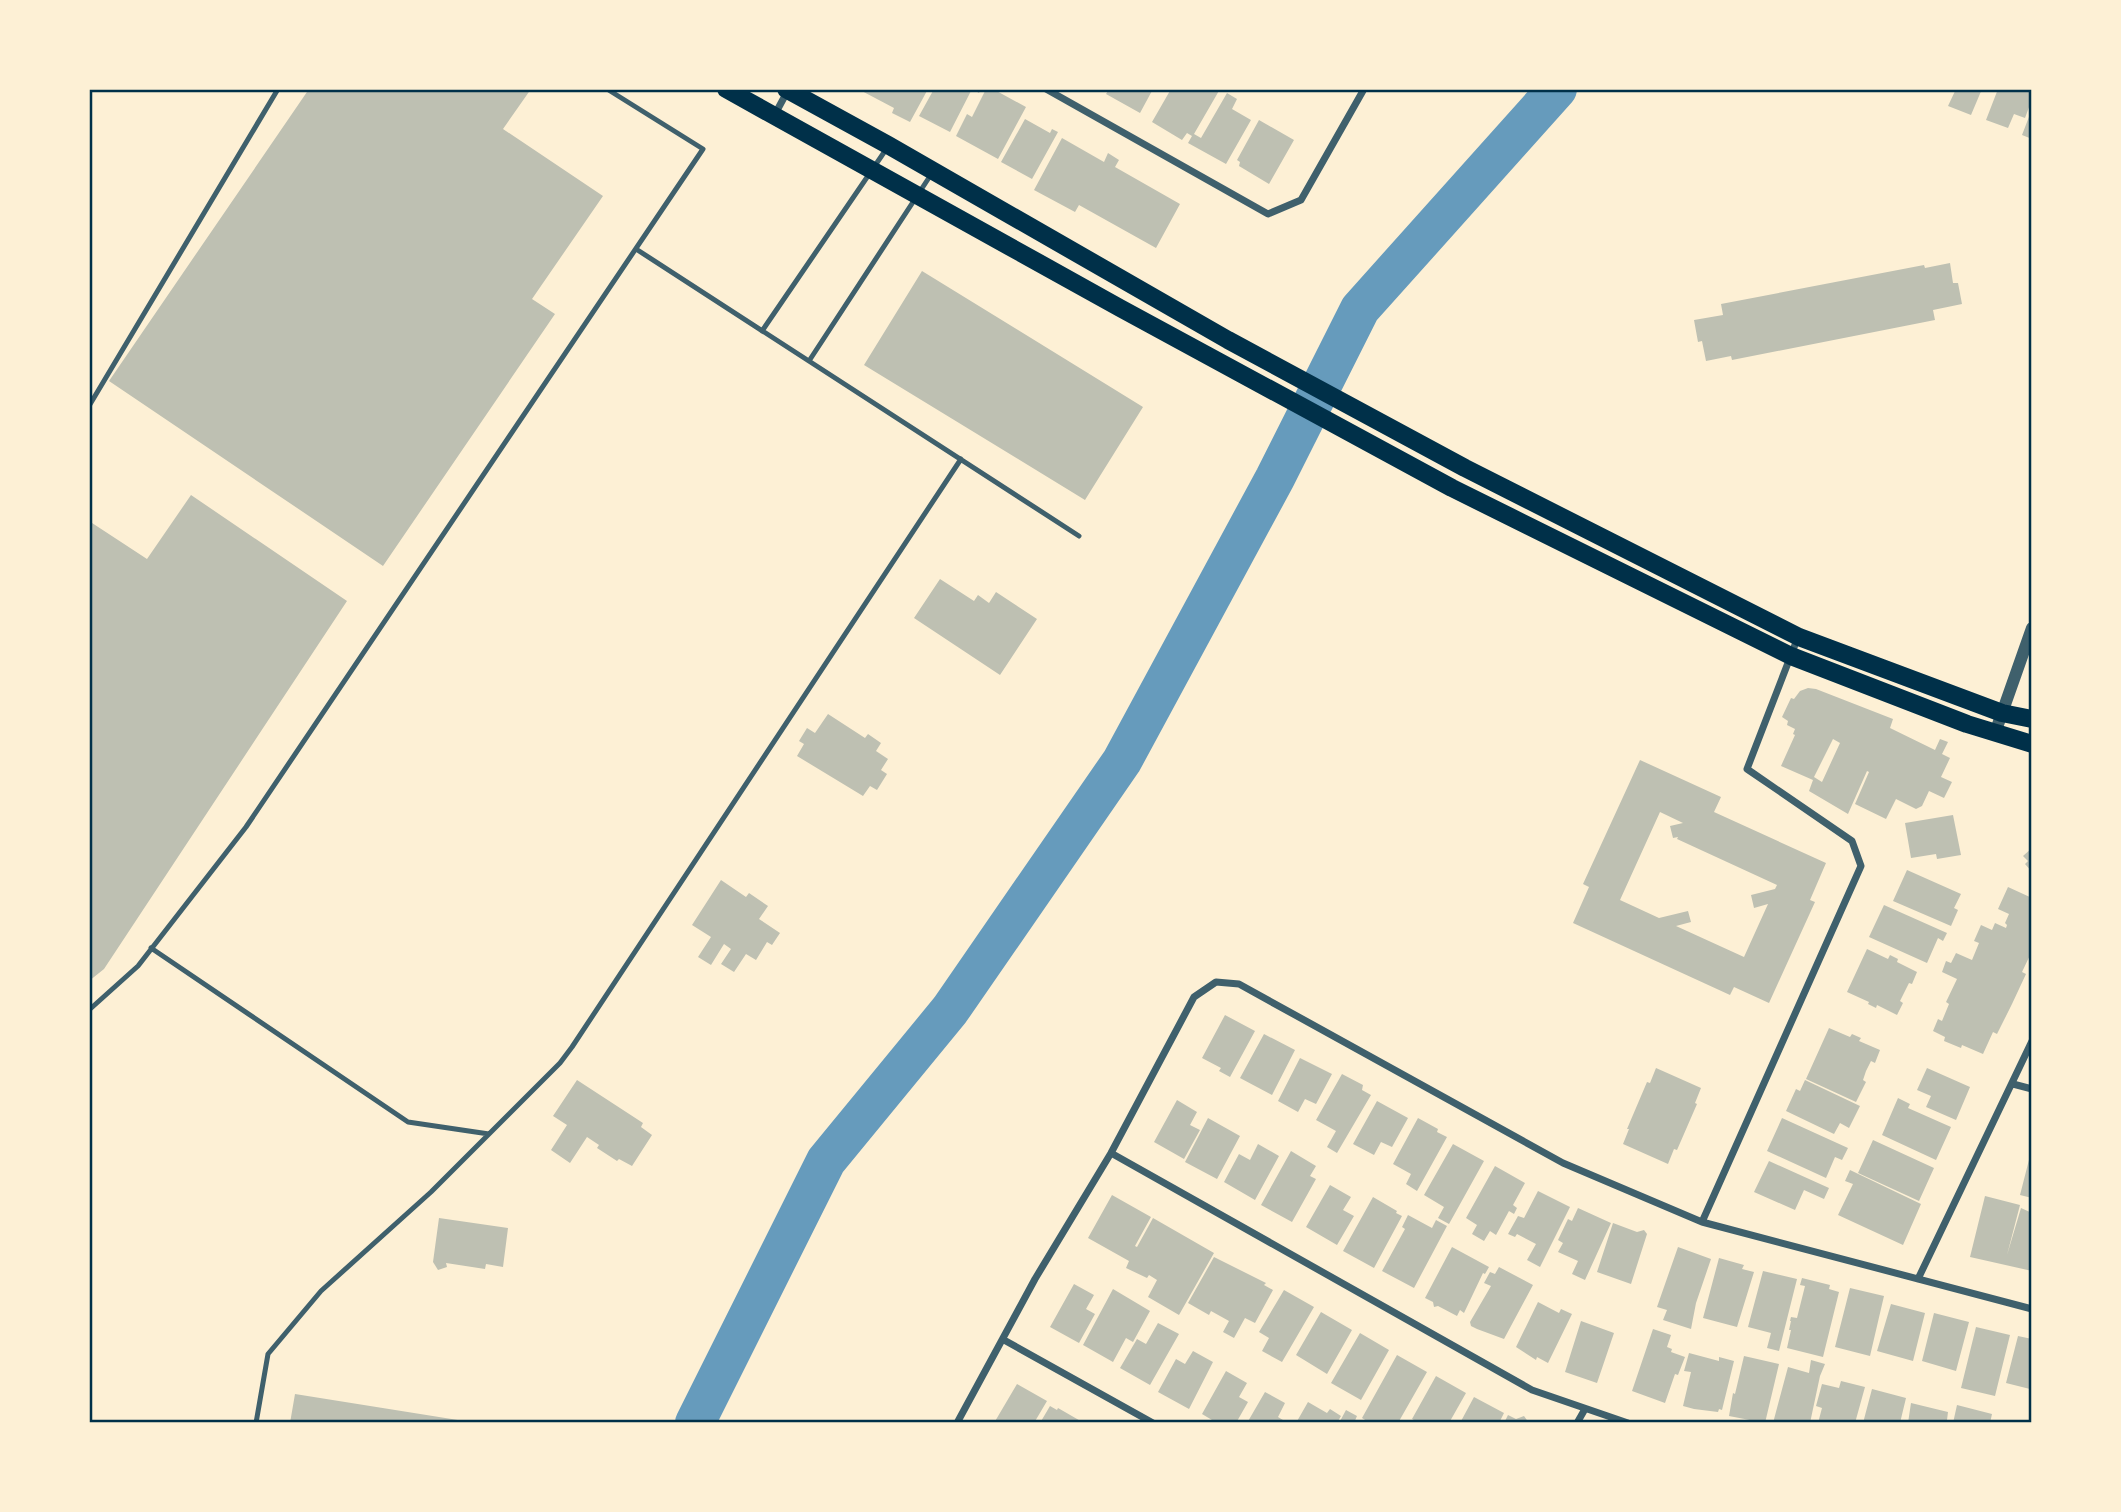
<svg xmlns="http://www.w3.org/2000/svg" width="2121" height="1512" font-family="'Fira Sans Condensed',sans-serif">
<rect width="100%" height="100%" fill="#fdf0d5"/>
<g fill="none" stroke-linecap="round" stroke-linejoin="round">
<path stroke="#669bbc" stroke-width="40" d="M695 1423 826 1161 950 1010 1122 761 1275 478 1360 309 1557 89"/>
</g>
<path fill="#bec0b2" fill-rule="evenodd" d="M309 89H531L503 129 603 196 532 299 555 314 383 566 109 381Z
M858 89H928L910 122 892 113 894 108Z
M934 89H981L979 93 972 89 950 132 919 116Z
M986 89H993L1026 107 998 159 956 136 967 114 972 117Z
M1109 89H1153L1140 113 1106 94Z
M1171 89H1220L1194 134 1201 138 1227 93 1237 99 1232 109 1251 120 1226 164 1188 143 1192 136 1187 133 1182 140 1152 122Z
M1956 89H1982L1971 115 1948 106Z
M1998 89H2032V99L2025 118 2014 114 2008 128 1986 120Z
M2032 109V139L2022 135Z
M1025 119 1050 133 1052 129 1058 132 1032 179 1001 162Z
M1259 120 1294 140 1269 184 1239 166 1240 162 1237 160Z
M1062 138 1104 162 1108 153 1119 160 1115 167 1180 204 1156 248 1079 205 1075 212 1034 190Z
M1950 263 1953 283H1958L1962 304 1933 310 1935 320 1732 360 1731 356 1706 361 1702 341 1698 342 1694 320 1723 315 1721 304 1924 265 1925 268Z
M922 271 1143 407 1085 500 864 365Z
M191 495 347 601 104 969 89 981V521L147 559Z
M940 579 974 601 978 595 989 603 996 592 1037 619 1000 675 914 618Z
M1808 688 1816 689 1893 719 1890 728 1935 750 1940 739 1948 742 1942 754 1950 758 1941 777 1952 782 1944 798 1929 791 1922 806 1916 809 1896 799 1886 819 1855 804 1869 772 1867 771 1848 814 1809 791 1813 780 1781 766 1795 735 1793 734 1795 729 1787 725 1788 721 1782 717 1791 698 1794 699 1800 691ZM1833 739 1840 743 1822 782 1814 777Z
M828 714 865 738 868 734 881 743 876 751 888 759 881 770 887 774 877 790 870 786 863 796 797 756 804 744 799 741 807 728 815 733Z
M1640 760 1721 797 1714 812 1826 863 1810 900 1815 902 1769 1003 1734 987 1730 995 1573 923 1589 887 1583 884ZM1660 812 1683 823 1670 826 1673 838 1678 837 1677 839 1777 885 1775 889 1751 895 1754 908 1768 904 1744 957 1676 926 1691 922 1688 911 1659 918 1620 900Z
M1953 815 1961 855 1937 859 1936 854 1911 858 1905 823Z
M2032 848V872L2025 864 2028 861 2023 856Z
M1907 870 1961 894 1954 908 1958 910 1951 926 1893 901Z
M721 880 746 897 749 893 768 906 759 919 780 933 772 945 767 942 756 960 746 954 734 972 721 964 731 949 724 944 711 965 698 957 711 937 692 925Z
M2008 887 2032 898V951L2022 972 2026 974 2012 1004 1997 1034 1993 1032 1983 1054 1962 1045 1961 1048 1944 1041 1945 1037 1933 1031 1938 1019 1942 1021 1949 1004 1946 1002 1957 979 1942 972 1946 961 1951 963 1956 953 1972 960 1979 943 1974 941 1981 925 1992 930 1995 923 2006 928 2007 925 2005 923 2009 914 1998 909Z
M1884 905 1947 933 1943 941 1938 938 1927 963 1869 937Z
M1867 949 1888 959 1890 955 1898 959 1897 962 1917 972 1912 984 1909 983 1900 1001 1903 1003 1897 1015 1877 1005 1876 1008 1868 1004 1869 1002 1847 992Z
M1225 1015 1255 1031 1230 1077 1219 1071 1221 1068 1202 1058Z
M1829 1028 1850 1037 1852 1034 1861 1038 1859 1041 1880 1050 1875 1063 1871 1061 1866 1071 1863 1080 1866 1082 1856 1102 1806 1079Z
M1264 1034 1295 1050 1272 1095 1240 1078Z
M1300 1058 1332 1074 1316 1104 1305 1099 1298 1112 1278 1101Z
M1656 1068 1701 1088 1695 1103 1697 1104 1677 1150 1674 1149 1668 1164 1623 1144 1629 1129H1627L1647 1082 1650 1083Z
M1927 1068 1970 1087 1956 1120 1926 1107 1931 1096 1917 1090Z
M1342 1074 1363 1085 1362 1090 1371 1095 1337 1153 1327 1147 1336 1131 1316 1120Z
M577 1080 643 1123 641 1127 652 1135 632 1166 619 1159 617 1161 597 1148 599 1145 587 1137 570 1163 551 1150 567 1125 553 1116Z
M1805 1080 1860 1106 1849 1128 1840 1123 1834 1134 1786 1111 1796 1089 1800 1091Z
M1898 1098 1910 1104 1908 1108 1951 1127 1936 1160 1882 1135Z
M1177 1100 1197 1112 1190 1125 1200 1130 1184 1159 1154 1142Z
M1377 1101 1408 1118 1392 1147 1381 1142 1374 1155 1353 1144Z
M1208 1118 1240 1136 1217 1179 1185 1162Z
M1418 1118 1438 1129 1437 1132 1447 1137 1417 1191 1406 1184 1411 1174 1393 1164Z
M1782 1118 1848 1148 1842 1160 1835 1157 1826 1178 1767 1151Z
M1873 1140 1934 1168 1919 1201 1858 1173Z
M1258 1144 1279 1156 1255 1200 1224 1182 1239 1154 1250 1160Z
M1453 1144 1484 1161 1449 1224 1438 1218 1444 1207 1424 1195Z
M1291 1151 1316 1166 1310 1176 1316 1179 1292 1222 1261 1205Z
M2031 1152H2032V1198L2020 1195Z
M1769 1161 1829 1188 1824 1199 1804 1190 1795 1210 1754 1192Z
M1495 1166 1525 1183 1513 1205 1517 1208 1514 1214 1509 1211 1496 1235 1490 1231 1484 1241 1472 1234 1477 1225 1466 1218Z
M1850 1170 1921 1204 1903 1245 1838 1215 1853 1184 1845 1181Z
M1330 1185 1351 1197 1343 1210 1354 1216 1337 1245 1306 1227Z
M1538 1191 1570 1207 1540 1267 1527 1260 1536 1244 1517 1234 1515 1237 1508 1234 1518 1216 1524 1218Z
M1112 1195 1151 1217 1135 1246 1137 1247 1153 1218 1214 1253 1179 1315 1148 1297 1157 1280 1149 1275 1147 1278 1126 1268 1129 1261 1088 1238Z
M1985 1196 2020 1205 2007 1255 2021 1208 2032 1213V1271L1970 1257Z
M1373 1197 1397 1211 1396 1213 1402 1216 1374 1268 1343 1251Z
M1578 1208 1611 1223 1585 1280 1572 1274 1578 1261 1558 1252 1563 1243 1558 1240 1568 1219 1572 1221Z
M1408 1215 1432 1228 1436 1220 1447 1226 1414 1288 1382 1271 1405 1229 1402 1227Z
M439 1218 508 1228 503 1267 486 1264 485 1269 446 1263 447 1267 438 1270 433 1262Z
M1613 1223 1637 1232 1644 1230 1647 1234 1631 1284 1597 1272Z
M1452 1247 1489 1267 1485 1274 1483 1273 1464 1313 1460 1310 1457 1316 1438 1306 1434 1307 1433 1302 1425 1298Z
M1678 1247 1711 1259 1696 1303 1691 1329 1663 1320 1667 1310 1657 1307Z
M1214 1257 1266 1283 1264 1285 1273 1290 1255 1323 1245 1318 1234 1338 1223 1332 1229 1321 1211 1311 1209 1315 1188 1303Z
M1719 1258 1744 1265 1742 1269 1754 1272 1737 1327 1703 1318Z
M1499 1267 1533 1285 1504 1339 1477 1329 1471 1326 1470 1322 1491 1286 1484 1283 1490 1272 1495 1274Z
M1763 1271 1797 1279 1779 1351 1767 1348 1771 1333 1748 1327Z
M1802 1278 1830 1285 1829 1289 1839 1292 1823 1357 1787 1348 1791 1330H1789L1791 1321H1790L1791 1317 1797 1318 1805 1286 1800 1285Z
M1074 1284 1094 1295 1086 1309 1095 1314 1079 1343 1050 1327Z
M1850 1288 1884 1296 1870 1356 1835 1347Z
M1113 1289 1150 1311 1133 1342 1126 1338 1113 1362 1083 1345Z
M1284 1290 1314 1307 1282 1362 1262 1351 1269 1338 1259 1332Z
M1538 1302 1559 1313 1561 1309 1572 1314 1548 1363 1537 1357 1536 1360 1516 1347Z
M1891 1304 1925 1313 1913 1361 1877 1351Z
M1321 1312 1352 1330 1327 1374 1296 1355Z
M1934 1313 1969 1322 1956 1371 1922 1361Z
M1581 1321 1614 1333 1597 1383 1565 1372Z
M1158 1323 1179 1334 1150 1385 1120 1368 1137 1339 1146 1344Z
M1976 1327 2010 1335 1995 1396 1961 1388Z
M1653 1329 1671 1335 1667 1347 1672 1349 1671 1352 1685 1357 1678 1375 1675 1374 1665 1403 1632 1391Z
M1360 1333 1389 1350 1361 1400 1331 1383Z
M2018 1336 2032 1339V1380L2030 1389 2006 1383Z
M1193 1351 1213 1362 1189 1409 1158 1392 1176 1359 1185 1364Z
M1689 1353 1719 1361V1357L1734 1361 1722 1410 1719 1409 1718 1412 1694 1409 1683 1406 1691 1372 1684 1371Z
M1397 1355 1427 1372 1398 1423 1379 1420 1377 1423H1370L1362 1418Z
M1744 1356 1779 1364 1765 1423 1729 1416 1733 1393 1735 1394Z
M1811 1360 1825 1364 1820 1376 1810 1423H1773L1788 1367 1809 1373Z
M1226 1371 1247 1383 1239 1397 1248 1402 1236 1423H1217L1202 1414Z
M1436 1376 1466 1393 1449 1423H1419L1412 1419Z
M1841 1381 1865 1387 1855 1423H1818L1822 1408 1816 1406 1822 1384 1839 1388Z
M1017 1384 1047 1401 1034 1423H994Z
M1872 1389 1906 1398 1900 1423H1863Z
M1265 1392 1285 1403 1278 1417 1288 1423H1247Z
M295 1394 464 1421V1423H290Z
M1474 1397 1504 1413 1499 1423H1460Z
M1308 1402 1327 1413 1330 1409 1341 1416 1337 1423H1296Z
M1911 1403 1948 1412 1947 1420 1944 1423H1908Z
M1957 1405 1992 1414 1990 1423H1953Z
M1050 1406 1057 1410 1058 1408 1084 1423H1040Z
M1346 1410 1357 1416 1354 1423H1339Z
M1508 1415 1516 1419 1524 1416 1529 1423H1504Z"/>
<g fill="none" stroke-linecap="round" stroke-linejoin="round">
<path stroke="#3f606c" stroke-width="5" d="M636 249 1079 536
M762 331 887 148
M809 361 932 173
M89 406 278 89
M151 948 408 1122 489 1134
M89 1010 138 966 246 827 703 149 607 89
M256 1423 268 1354 321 1291 431 1192 560 1063 572 1047 961 459"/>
<path stroke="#3f606c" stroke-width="7" d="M1046 89 1268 214 1301 200 1364 89
M774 116 787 92
M2013 1084 2032 1089
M1111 1153 1532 1390 1628 1423
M1702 1222 1861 866 1852 841 1747 769 1798 637
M1918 1279 2032 1041
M1004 1340 1153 1423
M957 1423 1035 1279 1111 1153 1194 997 1216 982 1239 984 1563 1163 1702 1222 2032 1309
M1577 1423 1585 1409"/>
<path stroke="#3f606c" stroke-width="12" d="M1995 733 2032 628"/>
<path stroke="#003049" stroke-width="18" d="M726 89 1120 308 1452 488 1791 656 1967 724 2032 744
M786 89 888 145 1228 340 1465 468 1799 637 2002 713 2032 719"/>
</g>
<rect width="2121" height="1512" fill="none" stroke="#fdf0d5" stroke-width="182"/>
<rect x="91" y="91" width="1939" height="1330" fill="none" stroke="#003049" stroke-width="2.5"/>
</svg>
